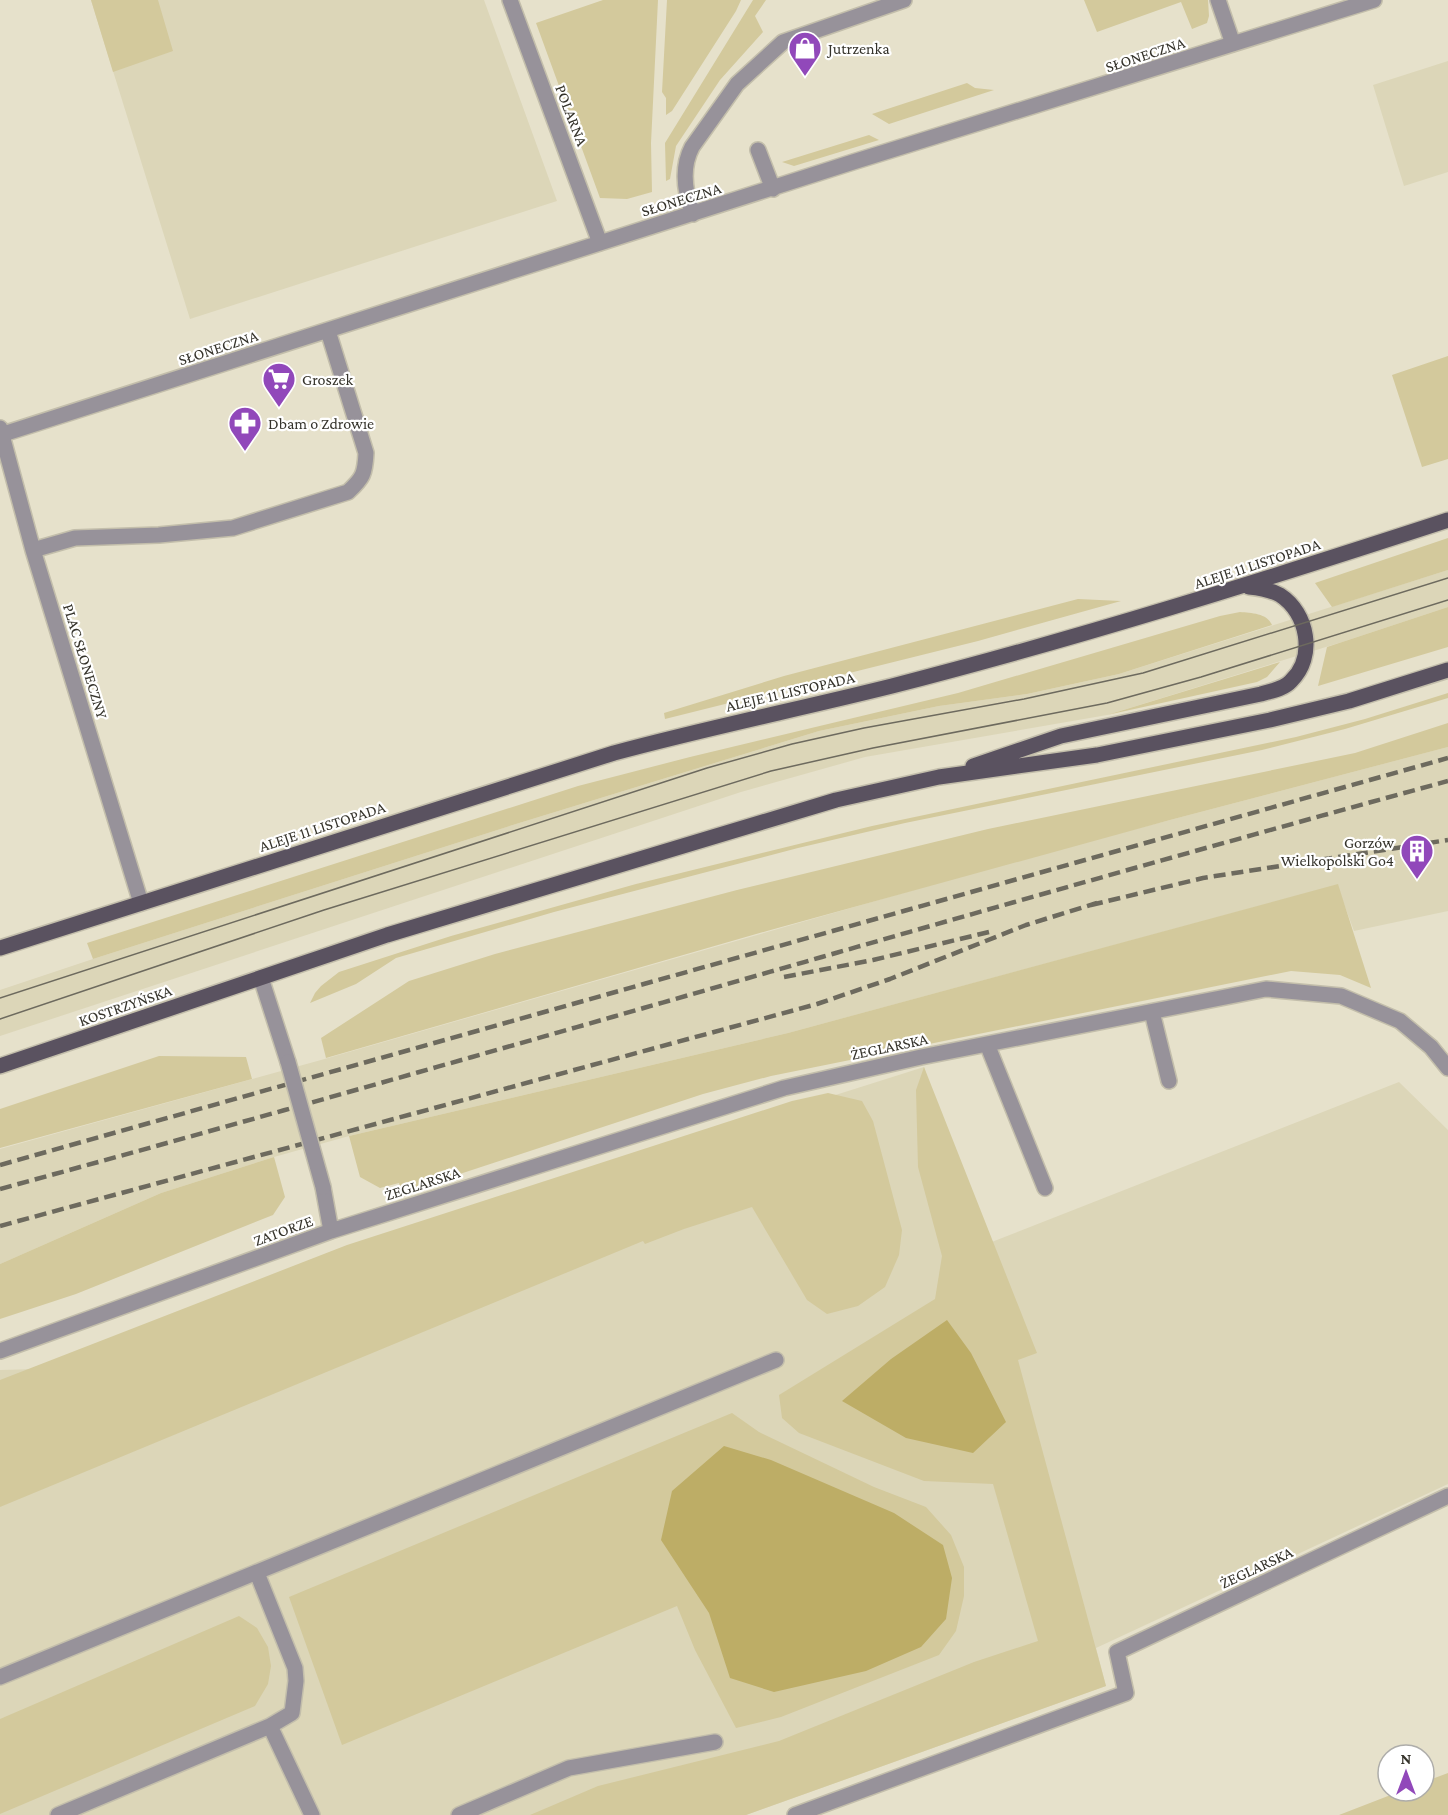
<svg xmlns="http://www.w3.org/2000/svg" width="1448" height="1815" font-family="'Crimson Pro',serif">
<rect width="100%" height="100%" fill="#e6e1cb"/>
<path fill="#dcd6b8" d="M91 0H484L557 201 190 319Z
M1448 61V172L1404 186 1373 85Z
M1448 570V607L1342 642 1107 715 865 757 741 792 0 1036V990L93 959 516 824 819 731 939 706 1027 694 1119 674Z
M1448 747V911L1354 931 1337 885 788 1033 349 1136 274 1157 161 1193 0 1264V1149L321 1060 1025 858Z
M924 1067 979 1247 1399 1082 1448 1130V1484L1096 1648 1106 1686 746 1815H0V1370L38 1369 301 1264Z"/>
<path fill="#d3c99c" d="M91 0H158L173 51 113 72Z
M603 0H658L651 143 652 192 627 199 600 198 536 23Z
M667 0H741L736 11 672 111 666 115V98L662 92Z
M753 0H766L755 16 763 32 720 80 676 146 670 179 666 181 665 143Z
M1084 0H1208L1209 16 1207 23 1192 29 1181 2 1097 32Z
M967 83 975 88 994 90 889 124 872 114Z
M869 135 879 140 794 166 782 162Z
M1448 356V459L1422 467 1392 375Z
M1448 538V570L1332 607 1315 583Z
M1078 599 1121 601 978 641 665 719 664 713 784 676Z
M1448 607V647L1318 686 1327 647Z
M1240 612C1251 613 1267 613 1272 625L1119 674 1027 694 939 706 819 731 516 824 93 959 87 943 578 786 690 757 958 693 1220 616Z
M1280 662 1267 677 1257 682 1107 715Z
M1448 693V698L1345 729 1262 750 905 823 798 848 554 912 396 958 356 984 310 1003 315 993 321 986 339 972 451 936 636 884 872 826 1296 737 1365 719Z
M1448 723V747L1170 820 767 931 326 1058 321 1038 409 981 495 954 737 890 988 829 1355 753Z
M1338 884 1371 988 1340 975 1291 971 771 1076 703 1094 402 1193 399 1183 380 1188 360 1177 349 1136 788 1033Z
M159 1056 246 1057 252 1079 0 1148V1109Z
M924 1067 1037 1353 1018 1360 1106 1686 746 1815H530L598 1786 779 1741 974 1662 1038 1641 993 1484 924 1481 799 1433 782 1418 779 1395 935 1299 942 1256 918 1167 916 1090Z
M828 1093 862 1101 873 1121 902 1230 899 1255 885 1287 858 1306 827 1314 807 1300 752 1207 684 1229 645 1244 643 1241 0 1507V1380L347 1245 792 1101Z
M274 1157 285 1197 273 1215 76 1294 0 1319V1264L161 1193Z
M732 1413 759 1432 874 1487 926 1507 951 1535 964 1567V1596L956 1631 939 1655 781 1717 736 1728 695 1650 677 1606 342 1745 289 1597Z
M239 1616 257 1628 268 1647 271 1666 268 1684 255 1706 0 1814V1719Z
M1448 1773V1815H1339L1401 1791H1424V1782Z"/>
<path fill="#bdad66" d="M947 1320 971 1353 1006 1422 973 1453 906 1438 842 1401 891 1359Z
M724 1446 771 1460 894 1513 943 1545 952 1578 946 1619 921 1647 866 1671 774 1692 730 1678 709 1613 661 1540 672 1491Z"/>
<g fill="none" stroke-linecap="round" stroke-linejoin="round">
<defs>
<path id="minor" d="M510 0 600 243
M1218 0 1233 44
M758 150 773 189
M693 214C685 193 681 168 692 147L737 84 783 42 904 0
M0 428 33 550 141 903
M0 435 853 162 1374 0
M33 550 75 538 159 535 233 528 348 492C363 478 365 474 366 453L328 331
M261 978 288 1062
M1152 1012 1169 1081
M987 1044 1045 1188
M323 1187 331 1231
M0 1351 331 1231 784 1088 921 1057 1266 989 1341 996 1400 1021 1431 1047 1448 1068
M0 1677 776 1360
M270 1726 312 1815
M58 1815 270 1726 292 1713 296 1681 295 1668 257 1573
M459 1815 569 1768 715 1742
M795 1815 1126 1693 1117 1652 1448 1496"/>
<path id="major" d="M973 766 1061 736 1261 694C1271 691 1284 689 1291 681 1316 657 1308 613 1280 595 1271 590 1259 588 1249 587
M0 948 614 753C706 728 800 709 892 686 1079 638 1264 580 1448 520
M0 1066 387 935 836 800 939 777 1097 755 1270 720 1349 701 1448 670"/>
</defs>
<use href="#minor" stroke="#c3beab" stroke-width="18"/>
<use href="#major" stroke="#c3beab" stroke-width="18"/>
<use href="#minor" stroke="#97929a" stroke-width="15"/>
<use href="#major" stroke="#5a5260" stroke-width="15"/>
<path stroke="#6d6a5e" stroke-width="1.5" d="M0 998 707 768 792 744 864 728 1024 699 1143 673 1448 578
M0 1019 324 910 771 771 873 748 1107 703 1201 677 1448 600"/>
<path stroke="#6d6a5e" stroke-width="4.5" stroke-dasharray="12 6" stroke-linecap="butt" d="M1091 905 1203 878 1448 840
M784 977 873 960 989 932
M0 1165 1448 758
M0 1189C484 1057 964 913 1448 781
M0 1226 817 1004 890 979 1026 925 1097 903"/>
<defs>
<path id="minor-bridge" d="M288 1062 323 1187"/>
</defs>
<use href="#minor-bridge" stroke="#c3beab" stroke-width="18" stroke-linecap="butt"/>
<use href="#minor-bridge" stroke="#97929a" stroke-width="15"/>
</g>
<defs>
<symbol id="shop-pin" viewBox="-11 -11 22 30"><path d="M0 17L-7.5 6A9.5 9.5 0 1 1 7.5 6Z" fill="#9148ba" stroke="#fff"/><path d="M-5-2.5h2.3a2.7 3.5 0 0 1 5.4 0H5L5.5 6h-11ZM-1.5-2.5h3a1.5 2.3 0 0 0-3 0Z" fill="#fff"/></symbol>
<symbol id="supermarket-pin" viewBox="-11 -11 22 30"><path d="M0 17L-7.5 6A9.5 9.5 0 1 1 7.5 6Z" fill="#9148ba" stroke="#fff"/><path d="M-6-5.5h2.5l.6 2H6L4.5 2H-2.5L-4.4-4H-6ZM-1.5 3.2a1.3 1.3 0 1 0 .1 0ZM3 3.2a1.3 1.3 0 1 0 .1 0Z" fill="#fff"/></symbol>
<symbol id="pharmacy-pin" viewBox="-11 -11 22 30"><path d="M0 17L-7.5 6A9.5 9.5 0 1 1 7.5 6Z" fill="#9148ba" stroke="#fff"/><path d="M-2-6h4v4h4v4h-4v4h-4v-4h-4v-4h4Z" fill="#fff"/></symbol>
<symbol id="building-pin" viewBox="-11 -11 22 30"><path d="M0 17L-7.5 6A9.5 9.5 0 1 1 7.5 6Z" fill="#9148ba" stroke="#fff"/><path d="M-4-6H4V6H1V3H-1V6H-4ZM-2.5-4.3h1.7v1.8h-1.7ZM.8-4.3h1.7v1.8H.8ZM-2.5-1h1.7V.8h-1.7ZM.8-1h1.7V.8H.8Z" fill="#fff"/></symbol>
</defs>
<g fill-rule="evenodd">
<use href="#shop-pin" x="786" y="29" width="38" height="52"/>
<use href="#supermarket-pin" x="260" y="360" width="38" height="52"/>
<use href="#pharmacy-pin" x="226" y="404" width="38" height="52"/>
<use href="#building-pin" x="1398" y="832" width="38" height="52"/>
</g>
<g text-anchor="middle" stroke-width="4.5" stroke-linejoin="round" paint-order="stroke">
<g font-size="16" fill="#35332b" stroke="#fff" text-anchor="start">
<text x="828" y="54">Jutrzenka</text>
<text x="302" y="385">Groszek</text>
<text x="268" y="429">Dbam o Zdrowie</text>
<text x="1394" y="848" text-anchor="end">Gorzów<tspan x="1394" dy="18">Wielkopolski Go4</tspan></text>
</g>
<g font-size="16" fill="#35332b" stroke="#fff">
<text transform="translate(1145 54) rotate(-18)" y="6">SŁONECZNA</text>
<text transform="translate(572 115) rotate(69)" y="6">POLARNA</text>
<text transform="translate(681 199) rotate(-17)" y="6">SŁONECZNA</text>
<text transform="translate(218 347) rotate(-18)" y="6">SŁONECZNA</text>
<text transform="translate(1257 563) rotate(-18)" y="6">ALEJE 11 LISTOPADA</text>
<text transform="translate(86 661) rotate(73)" y="6">PLAC SŁONECZNY</text>
<text transform="translate(790 691) rotate(-13)" y="6">ALEJE 11 LISTOPADA</text>
<text transform="translate(322 826) rotate(-18)" y="6">ALEJE 11 LISTOPADA</text>
<text transform="translate(125 1005) rotate(-19)" y="6">KOSTRZYŃSKA</text>
<text transform="translate(889 1046) rotate(-12)" y="6">ŻEGLARSKA</text>
<text transform="translate(422 1183) rotate(-18)" y="6">ŻEGLARSKA</text>
<text transform="translate(283 1230) rotate(-20)" y="6">ZATORZE</text>
<text transform="translate(1256 1567) rotate(-25)" y="6">ŻEGLARSKA</text>
</g>
</g>
<g transform="translate(1406 1773)"><circle r="28" fill="#ffffff" stroke="#aeadaa" stroke-width="1.5"/>
<path d="M0-4.5L10 22L0 15L-10 22Z" fill="#9148ba"/>
<text y="-9" font-size="16" font-weight="bold" text-anchor="middle" fill="#35332b">N</text>
</g>
</svg>
